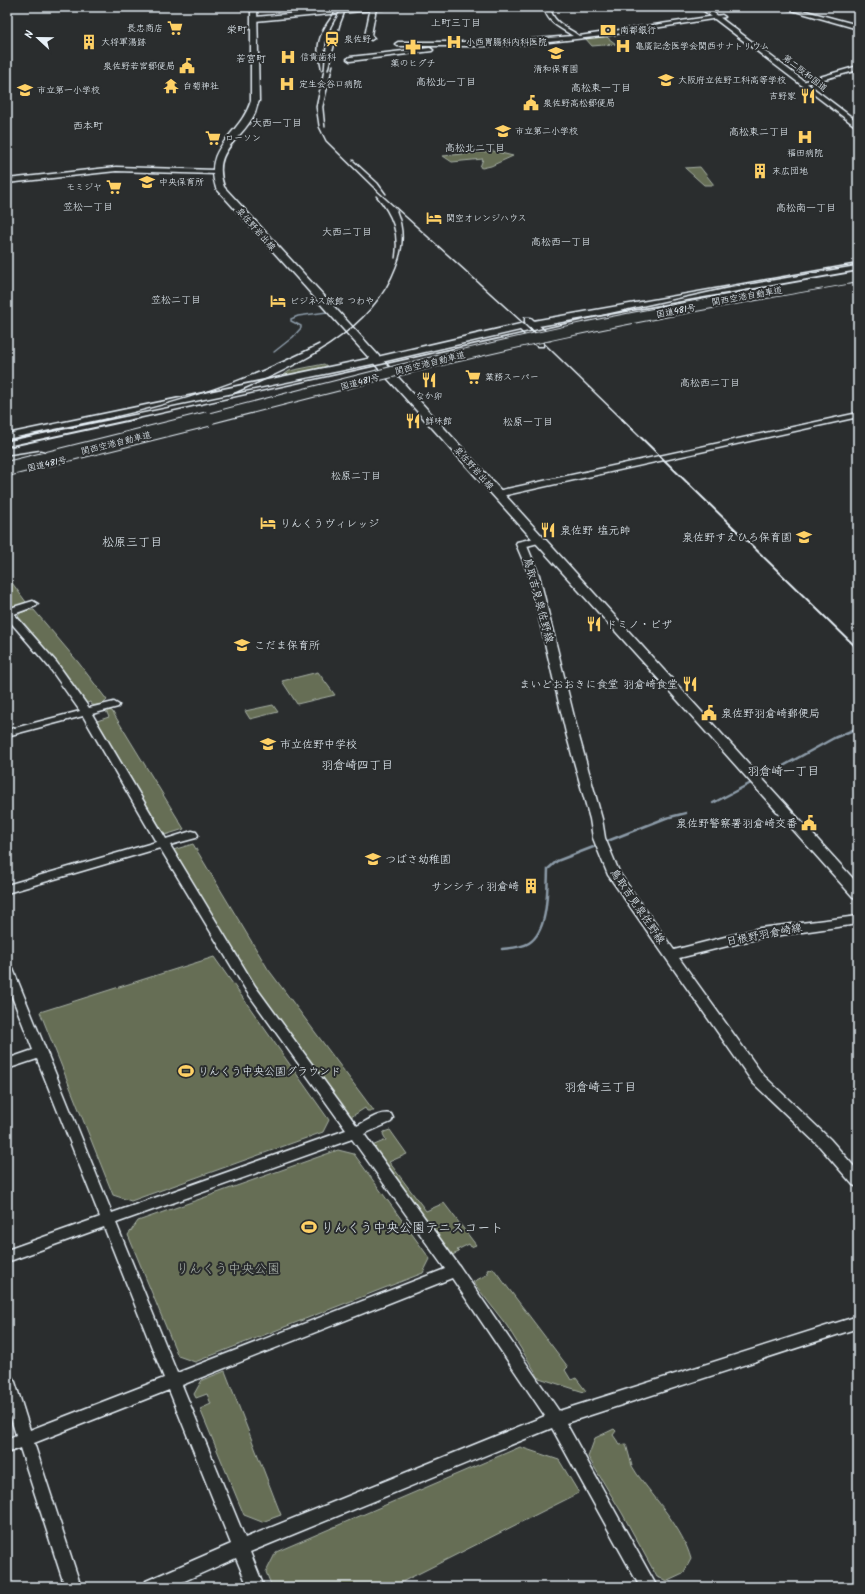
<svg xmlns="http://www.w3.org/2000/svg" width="865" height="1594" font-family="Kalam,'Klee One',sans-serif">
<rect width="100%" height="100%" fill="#2a2d2e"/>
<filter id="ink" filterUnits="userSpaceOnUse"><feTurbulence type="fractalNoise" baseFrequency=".025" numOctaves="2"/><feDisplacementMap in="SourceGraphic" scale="8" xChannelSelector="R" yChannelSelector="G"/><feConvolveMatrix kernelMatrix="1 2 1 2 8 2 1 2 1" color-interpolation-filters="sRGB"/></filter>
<g filter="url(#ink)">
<path fill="#666e55" stroke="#a7b0a6" d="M604 35 616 44 592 46 585 38Z
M493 151 513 156 491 166 482 168 480 167 483 159 452 162 443 156Z
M700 167 714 185H704L685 168Z
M324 364 327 366 286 377 284 375 289 371Z
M7 576 26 602C22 606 16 607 10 606L7 602Z
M29 610H34L78 662 107 700C104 704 97 706 92 705L90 702 87 703 65 672 18 616 20 613Z
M318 672 335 695 297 704 282 681Z
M273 705 278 712 250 719 245 711Z
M108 710 112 711 184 829 165 835 97 721 109 717 106 711Z
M193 844 268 969 374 1111H367L365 1108 351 1117 254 984 173 850Z
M214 957 329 1120 323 1132 131 1201 113 1195 40 1012Z
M390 1130 407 1154 389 1162 426 1211 444 1203 476 1245 471 1247 469 1244 457 1250 459 1252 452 1255 372 1146 386 1140 383 1134 384 1132Z
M338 1150 354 1154 430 1259 423 1273 195 1362 178 1356 128 1235 138 1221Z
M493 1268 568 1367 565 1370 571 1380 576 1378 586 1391 584 1392 539 1378 507 1326 473 1282 488 1274 487 1270Z
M225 1371 281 1515 262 1522 244 1515 200 1409 211 1404 207 1394 196 1398 194 1394 202 1380Z
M614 1429 616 1431 613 1435 620 1445 626 1444 632 1466 637 1474C656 1500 683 1529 691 1559L683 1574 668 1581 657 1577 622 1513 588 1457 595 1438Z
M520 1447 559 1460 579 1493 392 1587H272L266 1572 276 1552Z"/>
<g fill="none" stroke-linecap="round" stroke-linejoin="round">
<path stroke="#8c9ba8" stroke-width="1.5" d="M274 352 293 337 301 328V326L291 321V319L298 316 327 312"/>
<path stroke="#8c9ba8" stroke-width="2.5" d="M765 776 834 738 858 728
M713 803 751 783
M605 842 666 818 686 813
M502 949C511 948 521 948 529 943 549 930 547 890 548 869L557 861 596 846"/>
<defs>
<path id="tertiary" d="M371 7 376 8 371 35 374 38 371 40 365 36Z
M544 7H550C553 24 566 26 579 36L722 15 725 17 603 36 531 44 481 46H398L395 44 398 42H498L573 36C560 27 548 24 544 7Z
M430 48 433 50 432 51 350 61 347 59 350 57Z
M858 66V70L802 85 799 83Z
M116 167 215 170 218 172 215 174 116 171 7 183V179Z
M525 318H531L550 336V340H544L525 322Z
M519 325H525L543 342V346H537L519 329Z
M858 413V417L497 497 493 494 497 491Z
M33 601 38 604 36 606 14 614 57 663 89 708 114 702 119 705 118 707 92 714 166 839 192 831 196 832 198 835 196 838 170 845 255 986 357 1126C367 1121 380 1111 391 1114L393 1118 391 1122 364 1134 460 1267 559 1411 858 1316V1328L566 1423 657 1587H640L552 1428 250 1552 264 1587H248L236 1558 171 1587H144L146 1581 231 1544 169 1390 34 1443 81 1587H65L20 1448 7 1453V1439L16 1435 7 1406V1375L12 1377 15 1382 30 1430 164 1378 104 1227 7 1262V1250L100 1217 37 1059 7 1069V1059L33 1050 7 984V965L11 966 13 969 112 1213 346 1130 247 992 160 848 7 893V885L156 842 83 716 7 736V730L80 711 49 667 7 618V609ZM352 1139 445 1269 177 1373 116 1223ZM452 1278 545 1416 245 1538 182 1385Z"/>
<path id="secondary" d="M365 7H386L383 9 255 21 252 19 255 17Z
M539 537 544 540 542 542 527 546 539 575 578 733 602 819 605 838 620 874 674 950 760 928 858 916V924L760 938 679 958 763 1075 830 1139 858 1171V1187L853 1185 820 1147 753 1083 608 875 593 838 590 819 566 733 529 575 516 544 517 542Z"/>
<path id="primary" d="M251 7H257L259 101C257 105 256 109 255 113 241 142 211 149 224 187L348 322 858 884V898L853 897 689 713 216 188C202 146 240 136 251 101Z
M781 7H791L858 25V29Z"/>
<path id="trunk" d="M699 7H706L858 122V128Z
M858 264V270L533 327 377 363 7 440V434L377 357 533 321Z"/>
<path id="motorway" d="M40 451 44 452 46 455 44 458 7 464V456Z"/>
</defs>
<use href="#tertiary" stroke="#e8f1f8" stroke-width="3"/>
<use href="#secondary" stroke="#e8f1f8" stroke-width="3"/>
<use href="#primary" stroke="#e8f1f8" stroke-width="3"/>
<use href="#trunk" stroke="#e8f1f8" stroke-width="3"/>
<use href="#motorway" stroke="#e8f1f8" stroke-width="3"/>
<use href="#tertiary" fill="#2a2d2e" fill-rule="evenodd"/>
<use href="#secondary" fill="#2a2d2e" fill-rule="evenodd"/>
<use href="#primary" fill="#2a2d2e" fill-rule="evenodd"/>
<use href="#trunk" fill="#2a2d2e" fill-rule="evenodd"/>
<use href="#motorway" fill="#2a2d2e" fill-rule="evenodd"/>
<path stroke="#e8f1f8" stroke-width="1.5" d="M342 7 331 27 326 43 324 69 316 107 319 127 326 141 374 188 522 322 623 420
M321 70C321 65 319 59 318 54 316 38 325 25 334 13
M328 70 340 25 347 7
M325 127 323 107 333 65
M353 160 378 183 386 194
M376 196C392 215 399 233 395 258
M233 394C294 367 371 334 396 267 404 248 405 230 397 211
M103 420C181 402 247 381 319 344
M132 420 726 288 858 265"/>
<path stroke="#e8f1f8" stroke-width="2" d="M622 419 858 649
M7 440 107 419
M7 447 136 419"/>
<defs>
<path id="motorway-bridge-far1" d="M204 420C323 389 443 358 564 332 661 311 760 294 858 277"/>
<path id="motorway-bridge" d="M7 469 208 419"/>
</defs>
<use href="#motorway-bridge-far1" stroke="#e8f1f8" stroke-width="12" stroke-linecap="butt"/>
<use href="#motorway-bridge" stroke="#e8f1f8" stroke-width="16" stroke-linecap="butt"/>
<use href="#motorway-bridge-far1" stroke="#2a2d2e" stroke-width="10"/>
<use href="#motorway-bridge" stroke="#2a2d2e" stroke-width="14"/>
</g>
</g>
<defs>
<symbol id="supermarket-bare" viewBox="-9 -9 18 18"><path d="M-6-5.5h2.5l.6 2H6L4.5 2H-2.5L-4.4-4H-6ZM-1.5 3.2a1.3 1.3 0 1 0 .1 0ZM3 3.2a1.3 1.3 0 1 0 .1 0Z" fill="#ffd166" stroke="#2a2d2e" stroke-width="2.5" paint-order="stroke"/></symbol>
<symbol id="bank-bare" viewBox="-9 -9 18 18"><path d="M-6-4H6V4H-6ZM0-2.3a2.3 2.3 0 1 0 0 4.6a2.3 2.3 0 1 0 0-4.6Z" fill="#ffd166" stroke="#2a2d2e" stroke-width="2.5" paint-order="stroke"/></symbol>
<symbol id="station-bare" viewBox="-9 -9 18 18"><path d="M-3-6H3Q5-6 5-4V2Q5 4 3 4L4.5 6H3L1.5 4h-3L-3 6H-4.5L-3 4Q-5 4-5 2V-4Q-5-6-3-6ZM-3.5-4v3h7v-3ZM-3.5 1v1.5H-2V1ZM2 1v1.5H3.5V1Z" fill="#ffd166" stroke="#2a2d2e" stroke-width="2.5" paint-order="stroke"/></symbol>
<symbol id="building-bare" viewBox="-9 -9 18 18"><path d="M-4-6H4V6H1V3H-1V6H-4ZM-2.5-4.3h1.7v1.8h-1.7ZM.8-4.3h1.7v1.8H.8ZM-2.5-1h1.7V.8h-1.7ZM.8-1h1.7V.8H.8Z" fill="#ffd166" stroke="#2a2d2e" stroke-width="2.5" paint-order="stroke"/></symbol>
<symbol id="hospital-bare" viewBox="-9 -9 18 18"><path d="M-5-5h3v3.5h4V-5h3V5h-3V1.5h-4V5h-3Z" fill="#ffd166" stroke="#2a2d2e" stroke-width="2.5" paint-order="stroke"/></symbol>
<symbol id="pharmacy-bare" viewBox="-9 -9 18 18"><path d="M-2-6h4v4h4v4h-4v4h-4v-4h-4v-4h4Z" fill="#ffd166" stroke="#2a2d2e" stroke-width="2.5" paint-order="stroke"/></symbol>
<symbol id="school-bare" viewBox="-9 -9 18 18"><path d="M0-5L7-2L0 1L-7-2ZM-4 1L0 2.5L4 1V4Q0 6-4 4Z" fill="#ffd166" stroke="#2a2d2e" stroke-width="2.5" paint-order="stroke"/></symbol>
<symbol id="civic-bare" viewBox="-9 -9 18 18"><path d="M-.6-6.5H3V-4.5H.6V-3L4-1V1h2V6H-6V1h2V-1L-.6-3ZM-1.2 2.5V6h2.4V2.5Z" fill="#ffd166" stroke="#2a2d2e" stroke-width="2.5" paint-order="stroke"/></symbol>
<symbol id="temple-bare" viewBox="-9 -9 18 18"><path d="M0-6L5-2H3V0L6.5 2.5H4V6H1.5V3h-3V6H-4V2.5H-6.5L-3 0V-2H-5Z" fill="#ffd166" stroke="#2a2d2e" stroke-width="2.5" paint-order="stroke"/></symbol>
<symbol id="restaurant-bare" viewBox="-9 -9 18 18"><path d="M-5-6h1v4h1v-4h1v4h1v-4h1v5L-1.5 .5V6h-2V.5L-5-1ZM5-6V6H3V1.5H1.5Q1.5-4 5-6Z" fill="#ffd166" stroke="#2a2d2e" stroke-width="2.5" paint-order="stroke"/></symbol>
<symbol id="hotel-bare" viewBox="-9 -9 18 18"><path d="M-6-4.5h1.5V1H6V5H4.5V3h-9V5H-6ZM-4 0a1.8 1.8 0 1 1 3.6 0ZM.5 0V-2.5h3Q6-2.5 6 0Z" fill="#ffd166" stroke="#2a2d2e" stroke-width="2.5" paint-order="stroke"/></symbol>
<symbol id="stadium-bare" viewBox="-9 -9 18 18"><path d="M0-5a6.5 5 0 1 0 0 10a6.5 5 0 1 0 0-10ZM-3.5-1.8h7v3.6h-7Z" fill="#ffd166" stroke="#2a2d2e" stroke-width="2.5" paint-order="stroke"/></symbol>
</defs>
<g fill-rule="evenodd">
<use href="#supermarket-bare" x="164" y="17" width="22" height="22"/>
<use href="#bank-bare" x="597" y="19" width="22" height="22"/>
<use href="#station-bare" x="321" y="28" width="22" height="22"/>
<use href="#building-bare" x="78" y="31" width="22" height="22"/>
<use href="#hospital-bare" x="443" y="31" width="22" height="22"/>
<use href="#hospital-bare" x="612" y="35" width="22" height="22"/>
<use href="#pharmacy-bare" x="402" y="36" width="22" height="22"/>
<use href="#school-bare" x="545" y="42" width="22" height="22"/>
<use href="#hospital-bare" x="277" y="46" width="22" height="22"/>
<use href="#civic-bare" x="176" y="55" width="22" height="22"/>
<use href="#school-bare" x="655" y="69" width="22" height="22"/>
<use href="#hospital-bare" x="276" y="73" width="22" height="22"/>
<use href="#temple-bare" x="160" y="75" width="22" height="22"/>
<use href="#school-bare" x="14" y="79" width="22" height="22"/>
<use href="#restaurant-bare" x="797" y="85" width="22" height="22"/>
<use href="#civic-bare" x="520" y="92" width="22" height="22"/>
<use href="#school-bare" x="492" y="120" width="22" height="22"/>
<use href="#hospital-bare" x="794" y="126" width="22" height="22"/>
<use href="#supermarket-bare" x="202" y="127" width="22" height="22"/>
<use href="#building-bare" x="749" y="160" width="22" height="22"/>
<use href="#school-bare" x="136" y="171" width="22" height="22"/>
<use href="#supermarket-bare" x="103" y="176" width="22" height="22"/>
<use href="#hotel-bare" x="423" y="207" width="22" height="22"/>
<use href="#hotel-bare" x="267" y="290" width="22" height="22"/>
<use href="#supermarket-bare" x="462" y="366" width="22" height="22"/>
<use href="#restaurant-bare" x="418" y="369" width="22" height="22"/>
<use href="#restaurant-bare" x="402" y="410" width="22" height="22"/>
<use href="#hotel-bare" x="257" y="512" width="22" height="22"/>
<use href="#restaurant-bare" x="537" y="519" width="22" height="22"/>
<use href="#school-bare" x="793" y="526" width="22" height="22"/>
<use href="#restaurant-bare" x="583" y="613" width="22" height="22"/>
<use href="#school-bare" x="231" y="634" width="22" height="22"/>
<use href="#restaurant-bare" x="679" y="673" width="22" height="22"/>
<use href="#civic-bare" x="698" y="702" width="22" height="22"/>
<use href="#school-bare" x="257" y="733" width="22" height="22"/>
<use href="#civic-bare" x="798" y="812" width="22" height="22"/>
<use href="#school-bare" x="362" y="848" width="22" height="22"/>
<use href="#building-bare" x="520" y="875" width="22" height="22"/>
<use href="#stadium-bare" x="175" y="1060" width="22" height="22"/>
<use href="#stadium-bare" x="298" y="1216" width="22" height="22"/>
</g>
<g text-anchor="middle" stroke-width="4" stroke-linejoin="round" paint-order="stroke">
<g font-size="9" fill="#e8f1f8" stroke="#2a2d2e" text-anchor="start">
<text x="163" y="31" text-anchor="end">長忠商店</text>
<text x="620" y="33">南都銀行</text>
<text x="344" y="42">泉佐野</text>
<text x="101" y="45">大将軍湯跡</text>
<text x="466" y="45">小西胃腸科内科医院</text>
<text x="635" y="49">亀廣記念医学会関西サナトリウム</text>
<text x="300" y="60">信貴歯科</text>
<text x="413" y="66" text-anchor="middle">薬のヒグチ</text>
<text x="175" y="69" text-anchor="end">泉佐野若宮郵便局</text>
<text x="556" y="72" text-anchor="middle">清和保育園</text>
<text x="678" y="83">大阪府立佐野工科高等学校</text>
<text x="299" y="87">定生会谷口病院</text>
<text x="183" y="89">白菊神社</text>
<text x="37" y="93">市立第一小学校</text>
<text x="796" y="99" text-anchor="end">吉野家</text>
<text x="543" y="106">泉佐野高松郵便局</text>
<text x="515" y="134">市立第二小学校</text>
<text x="225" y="141">ローソン</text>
<text x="805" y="156" text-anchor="middle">福田病院</text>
<text x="772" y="174">末広団地</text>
<text x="159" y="185">中央保育所</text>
<text x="102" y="190" text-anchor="end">モミジヤ</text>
<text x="446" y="221">関空オレンジハウス</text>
<text x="290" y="304">ビジネス旅館 つわや</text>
<text x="485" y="380">業務スーパー</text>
<text x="429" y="399" text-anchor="middle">なか卯</text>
<text x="425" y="424">鮮味館</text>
</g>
<g font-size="9" fill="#e8f1f8" stroke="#2a2d2e">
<text transform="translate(805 73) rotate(38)" y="3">第二阪和国道</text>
<text transform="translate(256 229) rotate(48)" y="3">泉佐野岩出線</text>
<text transform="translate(747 296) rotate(-10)" y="3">関西空港自動車道</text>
<text transform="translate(676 311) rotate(-11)" y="3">国道481号</text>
<text transform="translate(430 363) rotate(-14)" y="3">関西空港自動車道</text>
<text transform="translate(360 382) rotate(-15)" y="3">国道481号</text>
<text transform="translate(116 443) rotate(-14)" y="3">関西空港自動車道</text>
<text transform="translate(47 464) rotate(-13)" y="3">国道481号</text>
<text transform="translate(474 468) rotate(48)" y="3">泉佐野岩出線</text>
</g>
<g font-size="10" fill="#e8f1f8" stroke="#2a2d2e">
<text x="456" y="26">上町三丁目</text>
<text x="237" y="33">栄町</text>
<text x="251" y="62">若宮町</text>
<text x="446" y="85">高松北一丁目</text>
<text x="601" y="91">高松東一丁目</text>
<text x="277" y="126">大西一丁目</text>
<text x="88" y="129">西本町</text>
<text x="759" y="135">高松東二丁目</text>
<text x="475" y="151">高松北二丁目</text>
<text x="88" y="210">笠松一丁目</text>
<text x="806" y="211">高松南一丁目</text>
<text x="347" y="235">大西二丁目</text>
<text x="561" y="245">高松西一丁目</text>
<text x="176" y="303">笠松二丁目</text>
<text x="710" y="386">高松西二丁目</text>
<text x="528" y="425">松原一丁目</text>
<text x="356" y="479">松原二丁目</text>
</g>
<g font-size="11" fill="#e8f1f8" stroke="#2a2d2e" text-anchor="start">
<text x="280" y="527">りんくうヴィレッジ</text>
<text x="560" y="534">泉佐野 塩元帥</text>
<text x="792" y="541" text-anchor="end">泉佐野すえひろ保育園</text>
<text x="606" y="628">ドミノ・ピザ</text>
<text x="254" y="649">こだま保育所</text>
<text x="678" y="688" text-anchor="end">まいどおおきに食堂 羽倉崎食堂</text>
<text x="721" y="717">泉佐野羽倉崎郵便局</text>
<text x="280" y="748">市立佐野中学校</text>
<text x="797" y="827" text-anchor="end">泉佐野警察署羽倉崎交番</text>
<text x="385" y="863">つばさ幼稚園</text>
<text x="519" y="890" text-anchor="end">サンシティ羽倉崎</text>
<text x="198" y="1075">りんくう中央公園グラウンド</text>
</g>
<g font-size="11" fill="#e8f1f8" stroke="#2a2d2e">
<text transform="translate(539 600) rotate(75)" y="4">鳥取吉見泉佐野線</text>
<text transform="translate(638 906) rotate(56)" y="4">鳥取吉見泉佐野線</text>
<text transform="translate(764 934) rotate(-11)" y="4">日根野羽倉崎線</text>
</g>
<g font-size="12" fill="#e8f1f8" stroke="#2a2d2e">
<text x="132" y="546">松原三丁目</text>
<text x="357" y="769">羽倉崎四丁目</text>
<text x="783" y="775">羽倉崎一丁目</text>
<text x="600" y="1091">羽倉崎三丁目</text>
</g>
<g font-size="13" fill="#e8f1f8" stroke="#2a2d2e" text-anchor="start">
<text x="321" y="1232">りんくう中央公園テニスコート</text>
</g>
<g font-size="13" fill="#aeb6af" stroke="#2a2d2e">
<text x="228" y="1273">りんくう中央公園</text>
</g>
</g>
<rect width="865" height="1594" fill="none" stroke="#2a2d2e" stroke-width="24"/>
<rect x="12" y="12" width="841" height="1570" fill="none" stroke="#e8f1f8" stroke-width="1.5" filter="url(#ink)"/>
<g transform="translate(38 38) rotate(292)" stroke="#2a2d2e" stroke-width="3" paint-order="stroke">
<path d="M0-3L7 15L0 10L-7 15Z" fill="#e8f1f8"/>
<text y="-6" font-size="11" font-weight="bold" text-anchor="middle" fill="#e8f1f8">N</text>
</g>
</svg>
